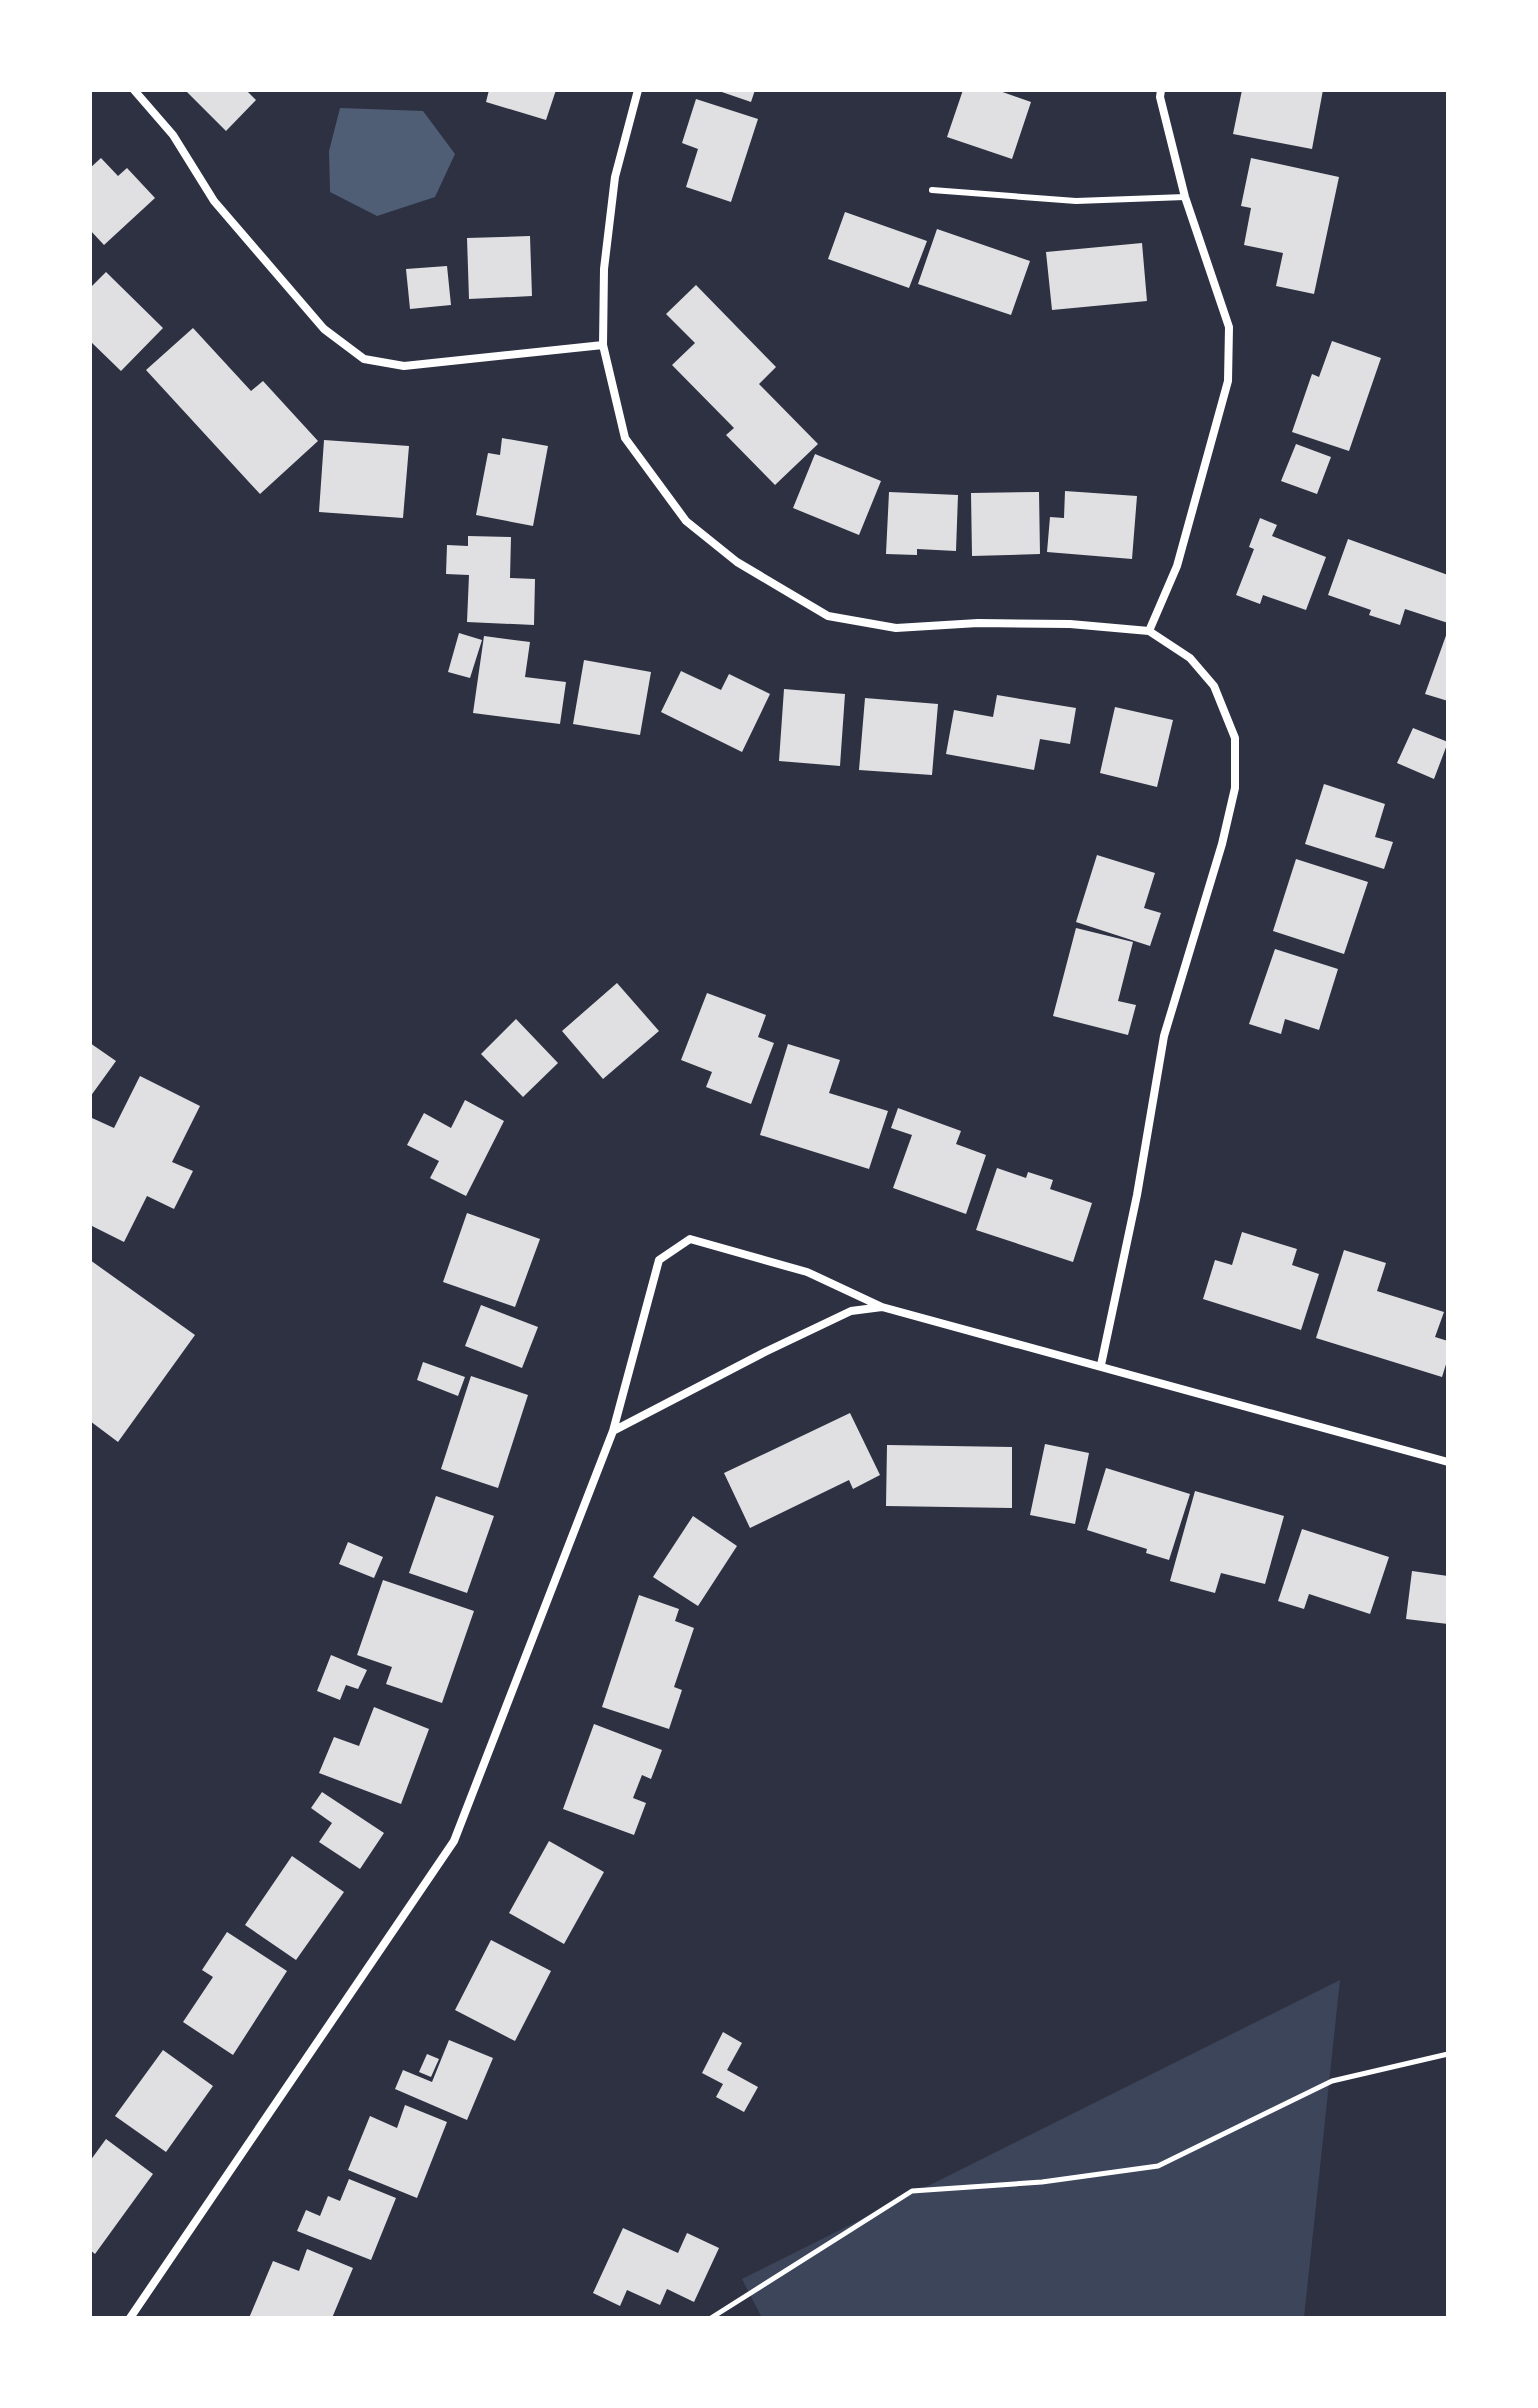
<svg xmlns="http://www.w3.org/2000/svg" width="1538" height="2408" font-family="'Nunito Sans',sans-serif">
<rect width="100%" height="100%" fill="#2d3142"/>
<path fill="#3c4559" d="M1340 1980 1304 2318H762L742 2279Z"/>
<path fill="#4f5d75" d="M340 108 423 111 455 154 435 197 377 216 330 192 329 151Z"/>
<path fill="#e0e0e3" d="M185 90H246L256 100 226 131Z
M489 90H556L546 120 486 102Z
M716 90H755L751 102Z
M963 90H997L1031 102 1012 159 947 137Z
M1242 90H1323L1312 149 1233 134Z
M696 99 758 119 731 202 686 187 698 149 682 143Z
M101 158 118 176 127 168 155 198 104 245 90 230V168Z
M1251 158 1339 177 1314 294 1276 286 1283 253 1244 245 1251 208 1241 206Z
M845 212 927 241 909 288 828 259Z
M937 229 1030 261 1011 315 918 284Z
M530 236 532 296 469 299 467 238Z
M1142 243 1147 301 1052 310 1046 252Z
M447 266 451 305 410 309 406 269Z
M106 272 163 328 121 371 90 341V288Z
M696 285 776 367 759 384 818 444 775 485 726 435 734 428 672 365 695 343 666 314Z
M193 328 251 391 263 381 318 441 260 494 146 370Z
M1332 341 1381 358 1349 451 1292 432 1312 374 1319 377Z
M502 438 548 446 533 526 476 515 488 453 500 455Z
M324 440 409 446 403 518 319 512Z
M1296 444 1331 457 1317 494 1281 481Z
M815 454 881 481 859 535 793 508Z
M1065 491 1137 496 1132 559 1047 552 1050 517 1064 518Z
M889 492 958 495 956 551 917 549V555L886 554Z
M1039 492 1040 554 972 556 971 493Z
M1260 518 1277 525 1272 536 1326 557 1306 610 1263 595 1260 604 1236 595 1254 549 1249 547Z
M468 536 511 537 510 578 535 579 534 625 467 622 469 575 446 574 447 545 468 546Z
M1348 539 1448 575V623L1405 609 1400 625 1369 615 1371 610 1328 595Z
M1448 630V701L1425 694Z
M459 633 482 640 470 678 448 672Z
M484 636 530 642 525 677 566 682 560 724 473 713Z
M584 660 651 672 640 735 573 724Z
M681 671 721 690 729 674 770 694 742 752 661 712Z
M784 689 845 694 840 766 779 761Z
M997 695 1076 708 1070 744 1040 739 1034 770 946 754 954 710 993 717Z
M865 698 938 704 932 775 859 770Z
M1115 707 1173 720 1157 787 1100 773Z
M1413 728 1448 742 1434 779 1397 763Z
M1324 784 1385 804 1375 837 1393 842 1384 869 1305 844Z
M1097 855 1155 873 1144 908 1161 913 1150 946 1076 922Z
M1296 859 1368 882 1344 954 1273 931Z
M1076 928 1133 942 1118 1001 1136 1005 1128 1035 1053 1016Z
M1275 949 1338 969 1319 1030 1285 1019 1281 1034 1249 1024Z
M617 983 659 1031 603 1079 562 1031Z
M707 993 766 1015 758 1037 774 1043 751 1104 706 1087 712 1072 681 1060Z
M516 1019 558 1063 523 1097 481 1054Z
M90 1043 116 1061 90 1097Z
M788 1044 840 1060 829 1093 888 1111 869 1169 760 1135Z
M140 1076 200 1106 172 1162 193 1171 174 1209 147 1196 124 1242 90 1225V1122L92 1118 114 1128Z
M465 1100 504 1121 466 1196 430 1178 439 1161 407 1145 424 1113 451 1128Z
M898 1108 961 1131 956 1144 986 1155 966 1214 893 1188 912 1135 891 1128Z
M997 1168 1026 1178 1028 1172 1053 1180 1050 1189 1092 1203 1073 1262 976 1230Z
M467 1213 540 1239 515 1307 443 1282Z
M1242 1232 1297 1249 1292 1265 1319 1274 1301 1330 1203 1299 1215 1260 1232 1265Z
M1344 1250 1386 1263 1377 1291 1444 1312 1435 1337 1448 1341V1358L1442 1377 1316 1338Z
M90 1260 195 1335 118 1442 90 1421Z
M481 1305 538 1327 522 1368 465 1346Z
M423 1362 465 1377 458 1396 417 1380Z
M471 1376 528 1395 498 1488 441 1469Z
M850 1413 880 1475 853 1489 849 1480 750 1528 724 1473Z
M1045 1444 1089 1453 1075 1524 1030 1515Z
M887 1445 1012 1447V1508L886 1506Z
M1106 1468 1190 1494 1169 1560 1146 1553 1147 1549 1087 1530Z
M1195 1491 1284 1516 1265 1584 1221 1573 1215 1593 1170 1581Z
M436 1496 494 1516 467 1593 409 1573Z
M693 1516 737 1546 698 1606 653 1577Z
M1302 1529 1389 1557 1370 1614 1309 1594 1304 1609 1278 1601Z
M348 1542 383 1557 374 1578 339 1564Z
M1412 1571 1448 1576V1624L1406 1619Z
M383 1580 474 1611 442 1703 386 1684 392 1667 357 1655Z
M639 1595 679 1609 675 1621 694 1628 674 1687 682 1690 669 1729 602 1707Z
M331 1655 367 1670 358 1689 346 1685 340 1700 317 1691Z
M374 1707 429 1729 401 1804 319 1773 334 1737 359 1746Z
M594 1724 662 1750 651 1779 642 1775 633 1798 646 1803 634 1835 563 1809Z
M322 1792 384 1833 360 1869 319 1842 332 1823 311 1808Z
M549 1841 604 1872 564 1944 509 1913Z
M292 1856 344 1892 296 1960 245 1925Z
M227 1932 287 1971 233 2055 183 2022 213 1977 202 1970Z
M491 1940 551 1971 515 2041 455 2010Z
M723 2032 742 2043 727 2070 758 2087 744 2112 716 2097 723 2084 702 2073Z
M449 2040 493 2058 467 2120 395 2089 403 2070 432 2082Z
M163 2050 213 2086 166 2152 115 2116Z
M427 2054 439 2059 431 2077 419 2072Z
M405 2105 447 2122 417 2198 348 2170 370 2116 397 2128Z
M106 2139 153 2174 95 2254 90 2250V2161Z
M349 2179 396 2198 371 2260 297 2231 306 2210 320 2216 328 2196 340 2201Z
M623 2228 678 2253 687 2233 719 2248 694 2302 667 2289 660 2305 627 2290 620 2306 593 2293Z
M307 2249 353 2268 332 2318H249L273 2261 299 2271Z"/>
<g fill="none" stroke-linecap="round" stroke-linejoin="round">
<path stroke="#fff" stroke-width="5" d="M711 2318 912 2191 1042 2182 1158 2166 1332 2081 1448 2054"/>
<path stroke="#fff" stroke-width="6" d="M932 190 1076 201 1185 197"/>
<path stroke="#fff" stroke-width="8" d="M134 90 173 135 214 201 324 329 364 359 404 366 603 345
M638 90 615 177 604 269 603 345 625 438 686 521 737 562 828 616 896 628 978 623 1070 624 1149 631 1190 658 1214 686 1235 738V788L1222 844 1164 1036 1137 1195 1101 1365
M1149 631 1177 566 1228 381 1229 327 1185 197 1160 97 1161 90
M613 1431 659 1260 690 1239 807 1272 882 1307
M130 2318 454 1841 613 1431 765 1352 851 1311 882 1307 1448 1462"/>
</g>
<rect width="1538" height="2408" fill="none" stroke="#ffffff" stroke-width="184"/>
</svg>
